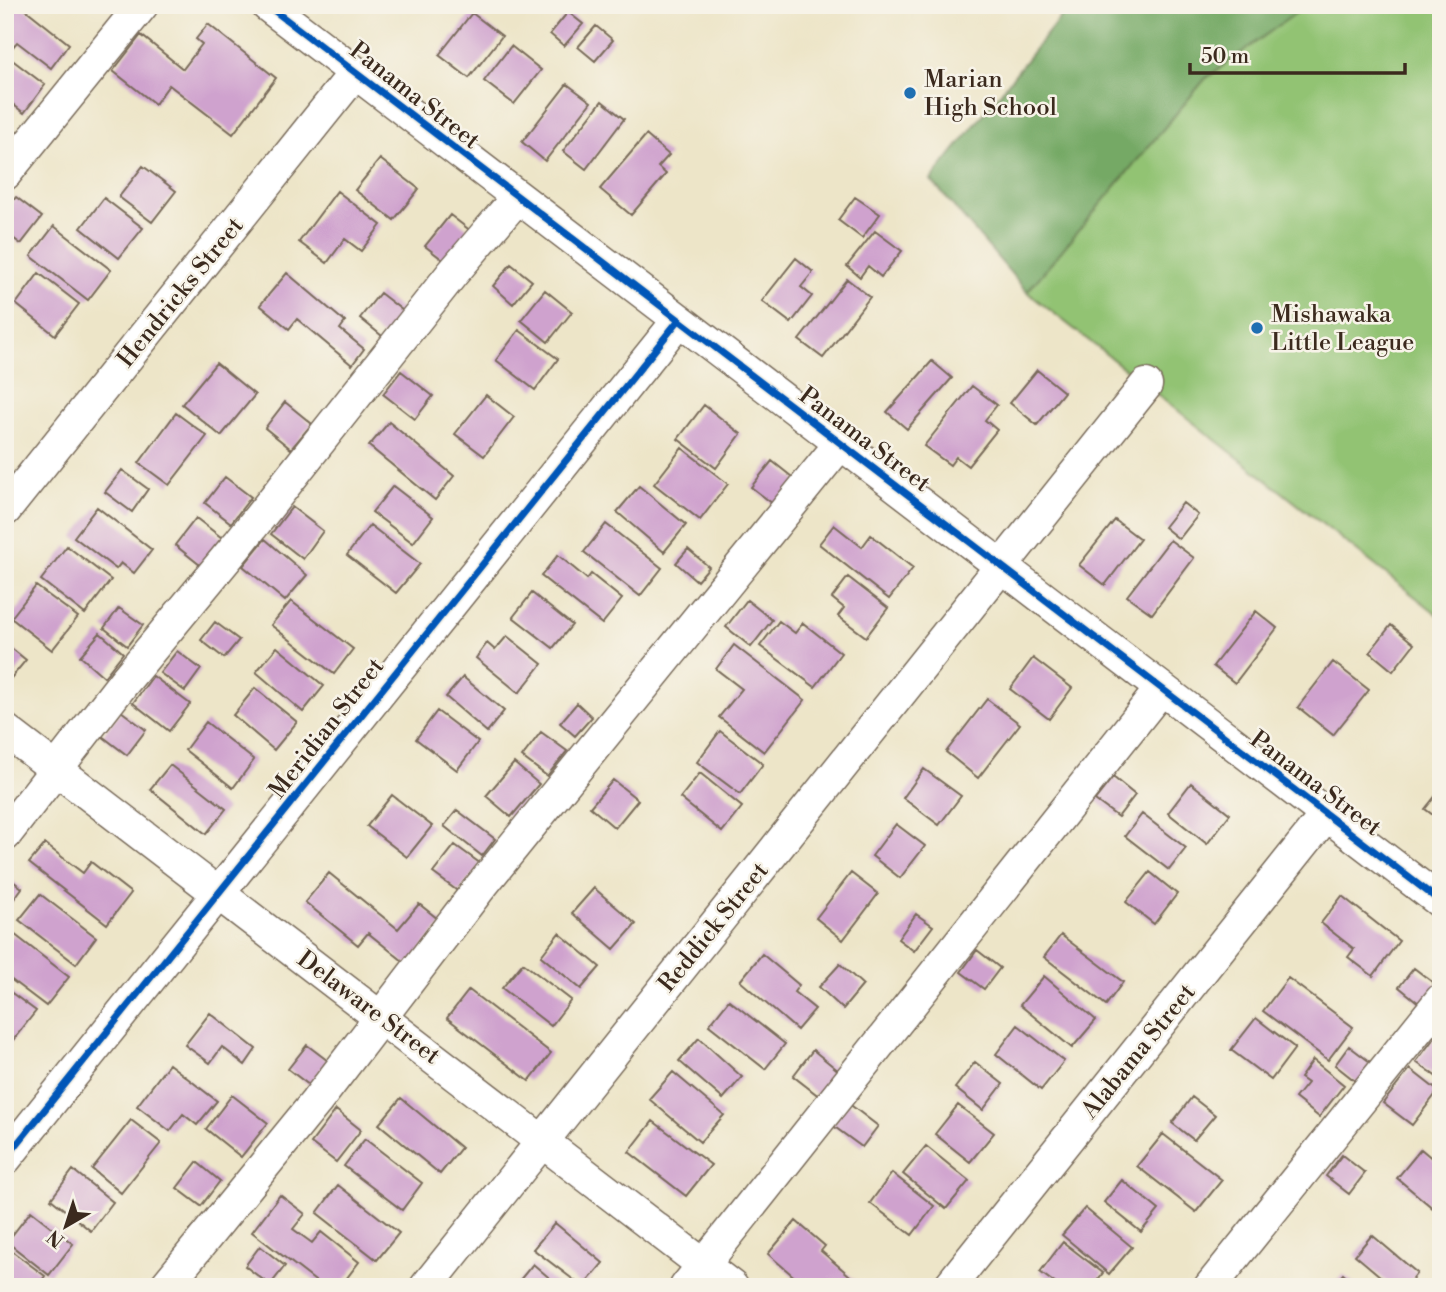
<svg xmlns="http://www.w3.org/2000/svg" width="1446" height="1292" font-family="'Libre Bodoni',serif">
<rect width="100%" height="100%" fill="#f7f3e8"/>
<filter id="ink" filterUnits="userSpaceOnUse"><feTurbulence type="fractalNoise" baseFrequency=".0143" numOctaves="2"/><feDisplacementMap in="SourceGraphic" scale="14" xChannelSelector="R" yChannelSelector="G"/><feConvolveMatrix kernelMatrix="1 2 1 2 8 2 1 2 1" color-interpolation-filters="sRGB"/></filter>
<filter id="wash" filterUnits="userSpaceOnUse"><feTurbulence type="fractalNoise" baseFrequency=".00686" numOctaves="4" result="noise"/><feDisplacementMap in="SourceGraphic" scale="28" xChannelSelector="R" yChannelSelector="G"/><feGaussianBlur stdDeviation="1.57" result="paint"/><feColorMatrix in="noise" values="0 0 0 0 0 0 0 0 0 0 0 0 0 0 0 0 0 1.4 0 .05"/><feComposite in="paint" operator="in"/></filter>
<g filter="url(#wash)">
<rect width="100%" height="100%" fill="#ede5c8"/>
<path fill="#92c373" stroke="#667648" stroke-width="2" d="M1441 5V617L1027 292 1205 79 1305 6Z"/>
<path fill="#75a965" stroke="#586a42" stroke-width="2" d="M1070 5H1307L1205 79 1027 292 931 180Z"/>
<g id="blocks">
<path fill="#cfa2ce" d="M5 5H20L69 44 51 68 17 42 11 49 5 44Z
M568 12 583 24 564 46 550 34Z
M472 13 502 36 469 78 439 55Z
M208 24 276 78 233 134 169 85 155 104 113 71 141 35 183 69 202 44 196 39Z
M596 26 613 40 595 61 578 47Z
M511 46 541 70 514 104 484 81Z
M11 59 45 85 24 113 5 98V67Z
M567 84 591 102 545 161 522 142Z
M602 101 624 119 586 169 563 151Z
M646 135 669 155 658 167 666 174 631 215 600 189Z
M380 159 419 189 394 220 355 190Z
M143 166 176 191 152 222 119 197Z
M337 191 381 225 361 251 345 239 327 263 299 242Z
M16 197 42 217 21 244 5 232V210Z
M855 197 880 214 862 238 838 220Z
M104 198 143 228 119 258 81 228Z
M450 215 472 232 447 263 425 246Z
M54 226 111 270 88 300 31 256Z
M875 231 902 251 881 277 868 266 860 277 847 266Z
M796 258 813 272 801 287 812 296 791 323 762 301Z
M511 264 532 281 513 304 493 286Z
M39 273 79 304 55 335 16 304Z
M287 273 345 322 340 329 364 349 352 365 297 319 289 329 260 305Z
M847 279 870 297 823 358 799 340Z
M545 290 572 312 548 342 521 320Z
M380 293 407 314 387 340 360 318Z
M519 330 558 359 535 390 496 360Z
M932 361 952 378 907 429 887 412Z
M216 363 255 395 221 436 182 404Z
M1037 370 1064 392 1037 425 1010 403Z
M401 371 433 396 415 419 383 394Z
M972 386 997 405 985 420 997 430 968 466 956 457 950 465 924 446Z
M486 395 514 417 484 456 455 434Z
M285 402 312 424 291 449 265 428Z
M704 405 741 434 716 468 678 439Z
M176 413 207 436 169 485 139 463Z
M389 422 454 476 435 500 369 446Z
M682 448 728 484 700 520 654 484Z
M772 461 797 481 777 507 751 487Z
M122 470 148 489 132 512 105 492Z
M225 477 251 497 231 523 205 503Z
M393 486 433 517 413 543 372 512Z
M639 486 686 525 664 552 617 512Z
M1183 503 1198 515 1179 539 1164 527Z
M97 507 152 550 134 573 121 563 116 569 74 537Z
M292 507 323 531 303 559 271 534Z
M196 518 222 538 200 565 175 545Z
M1115 520 1140 539 1105 585 1079 565Z
M606 524 662 568 640 596 584 552Z
M370 525 420 564 396 593 347 555Z
M834 525 862 547 871 535 913 568 889 599 819 544Z
M265 539 307 575 285 601 243 566Z
M1170 540 1194 558 1152 614 1127 596Z
M67 546 111 580 85 614 41 580Z
M688 549 709 567 697 581 676 563Z
M558 555 587 579 591 574 622 599 602 624 541 576Z
M848 577 888 608 866 637 838 616 844 608 832 598Z
M36 586 78 617 52 650 11 618Z
M532 593 572 625 553 648 513 617Z
M747 600 772 620 751 647 726 627Z
M291 601 353 649 334 674 271 625Z
M119 608 143 625 127 646 104 628Z
M1256 611 1277 628 1235 683 1213 666Z
M779 621 795 633 803 623 841 653 815 687 760 646Z
M215 622 239 640 224 658 201 640Z
M1391 625 1414 644 1393 671 1370 652Z
M100 633 123 653 104 677 80 656Z
M507 636 542 664 519 693 476 658 487 643 495 650Z
M5 643 26 660 7 683 5 682Z
M734 645 805 700 764 752 719 717 742 689 716 669Z
M277 647 324 686 303 712 256 672Z
M177 651 201 669 185 691 160 673Z
M1033 658 1072 688 1049 719 1010 689Z
M1333 662 1369 690 1333 735 1298 707Z
M153 676 190 704 169 731 133 703Z
M463 677 504 711 487 732 446 697Z
M255 688 297 722 274 750 233 715Z
M987 699 1020 724 978 778 946 752Z
M577 703 592 717 575 736 560 723Z
M121 711 146 730 127 755 102 736Z
M437 711 478 742 457 770 416 739Z
M206 722 254 760 233 788 185 750Z
M720 731 763 764 740 794 697 762Z
M541 732 567 751 547 776 522 757Z
M514 763 539 784 511 817 486 796Z
M170 765 226 809 206 834 150 789Z
M924 769 961 796 939 825 903 798Z
M700 773 742 807 722 832 680 798Z
M1113 777 1135 795 1118 817 1095 800Z
M613 780 638 800 615 828 590 807Z
M1191 783 1230 814 1207 844 1168 813Z
M1441 789V821L1425 809Z
M392 795 432 826 407 857 367 826Z
M457 810 495 839 482 856 444 826Z
M1142 814 1186 848 1169 870 1125 836Z
M896 824 925 846 900 878 872 856Z
M45 844 83 873 91 862 131 893 107 924 29 863Z
M455 845 481 864 459 892 433 873Z
M1150 872 1177 894 1154 924 1126 902Z
M329 873 398 929 419 904 443 923 408 965 368 933 358 945 305 902Z
M851 873 878 894 843 940 816 918Z
M5 875 22 888 11 903 5 898Z
M594 888 636 924 614 949 572 913Z
M40 894 96 937 76 964 19 920Z
M1342 896 1399 941 1373 976 1348 957 1354 949 1321 923Z
M916 914 933 926 914 951 898 939Z
M559 933 600 967 581 989 541 956Z
M14 934 69 977 46 1006 5 975V945Z
M1061 935 1123 982 1106 1005 1044 957Z
M977 950 1000 968 984 989 961 972Z
M762 954 799 985 794 992 815 1009 797 1030 740 981Z
M523 963 571 1000 551 1026 502 988Z
M840 964 863 985 843 1009 819 987Z
M1414 968 1440 988 1425 1008 1399 987Z
M1044 976 1096 1020 1072 1048 1020 1005Z
M1288 978 1353 1027 1328 1060 1263 1011Z
M5 988 36 1011 10 1044 5 1041Z
M469 990 551 1053 529 1081 447 1018Z
M729 1000 785 1044 765 1069 709 1025Z
M210 1013 256 1049 245 1065 222 1047 210 1063 185 1045Z
M1256 1018 1295 1048 1271 1080 1231 1050Z
M1018 1025 1064 1061 1041 1090 996 1054Z
M1438 1033 1441 1035V1080L1416 1062Z
M699 1038 742 1077 723 1099 679 1061Z
M307 1045 328 1061 309 1085 288 1069Z
M1349 1046 1374 1065 1359 1084 1335 1065Z
M813 1050 840 1072 820 1097 793 1076Z
M1313 1060 1344 1085 1319 1117 1295 1098 1307 1083 1300 1078Z
M975 1062 1003 1084 983 1110 955 1088Z
M169 1064 217 1101 197 1125 183 1114 170 1131 137 1106Z
M1410 1069 1438 1091 1412 1125 1383 1103Z
M673 1072 724 1115 700 1142 649 1099Z
M232 1095 268 1123 241 1157 206 1129Z
M1192 1097 1215 1115 1194 1140 1172 1123Z
M401 1098 461 1148 440 1174 379 1124Z
M848 1103 878 1126 862 1147 832 1125Z
M958 1105 994 1133 970 1162 935 1134Z
M336 1110 361 1130 336 1162 311 1143Z
M131 1120 161 1143 121 1193 92 1169Z
M653 1121 711 1165 686 1196 629 1152Z
M1163 1134 1222 1180 1196 1212 1137 1166Z
M365 1139 422 1183 402 1210 344 1166Z
M926 1146 969 1181 946 1209 903 1174Z
M1421 1149 1441 1166V1215L1397 1178Z
M1342 1155 1365 1173 1349 1194 1326 1176Z
M197 1162 220 1181 201 1206 177 1188Z
M73 1170 113 1202 91 1231 51 1199Z
M892 1173 934 1206 912 1235 870 1203Z
M1122 1180 1159 1210 1141 1232 1104 1202Z
M338 1185 399 1233 377 1260 317 1213Z
M280 1195 305 1214 293 1229 312 1243 321 1232 359 1262 340 1287H323L252 1232Z
M1085 1208 1132 1247 1109 1274 1062 1235Z
M31 1211 73 1244 49 1275 7 1242Z
M796 1221 825 1246 821 1251 863 1287H806L768 1254Z
M555 1223 603 1263 583 1287 533 1249Z
M1372 1235 1417 1273 1406 1287H1393L1355 1255Z
M1063 1242 1103 1273 1092 1287H1060L1040 1272Z
M260 1246 285 1266 270 1285 245 1266Z
M9 1249 45 1276 37 1287H5V1254Z
M533 1264 560 1287H514Z
M1343 1274 1358 1287H1332Z"/>
</g>
</g>
<g filter="url(#ink)">
<use href="#blocks" fill-opacity="0" stroke="#796b5a" stroke-width="2"/>
<g fill="none" stroke-linecap="round" stroke-linejoin="round">
<defs>
<path id="minor" d="M267 5 1441 902
M5 174 142 5
M5 510 355 73
M5 730 732 1287
M5 835 123 683 239 543 452 274 517 198
M5 1159 678 321
M165 1287 316 1102 478 890 840 444
M426 1287 1146 385
M686 1287 1161 689
M949 1287 1326 815
M1210 1287 1441 1000"/>
</defs>
<use href="#minor" stroke="#796b5a" stroke-width="35"/>
<use href="#minor" stroke="#fff" stroke-width="32"/>
<defs>
<path id="cycleway" d="M267 5 1441 902
M5 1159 678 321"/>
</defs>
<use href="#cycleway" stroke="#f7f3e8" stroke-width="11"/>
<use href="#cycleway" stroke="#0057b8" stroke-width="7"/>
</g>
</g>
<g fill="#1f6fb2" stroke="#f7f3e8" stroke-width="2.5">
<circle cx="910" cy="93" r="7"/>
<circle cx="1257" cy="328" r="7"/>
</g>
<g text-anchor="middle" stroke-width="5" stroke-linejoin="round" paint-order="stroke">
<g font-size="24" fill="#3b2a1e" stroke="#f7f3e8" text-anchor="start">
<text x="924" y="87">Marian<tspan x="924" dy="28">High School</tspan></text>
<text x="1271" y="322">Mishawaka<tspan x="1271" dy="28">Little League</tspan></text>
</g>
<g font-size="24" fill="#3b2a1e" stroke="#f7f3e8">
<text transform="translate(415 95) rotate(38)" y="8">Panama Street</text>
<text transform="translate(180 292) rotate(-51)" y="8">Hendricks Street</text>
<text transform="translate(865 439) rotate(37)" y="8">Panama Street</text>
<text transform="translate(326 728) rotate(-52)" y="8">Meridian Street</text>
<text transform="translate(1316 783) rotate(37)" y="8">Panama Street</text>
<text transform="translate(713 927) rotate(-51)" y="8">Reddick Street</text>
<text transform="translate(369 1007) rotate(37)" y="8">Delaware Street</text>
<text transform="translate(1138 1051) rotate(-51)" y="8">Alabama Street</text>
</g>
</g>
<rect width="1446" height="1292" fill="none" stroke="#f7f3e8" stroke-width="28"/>
<g transform="translate(66 1226) rotate(219)" stroke="#f7f3e8" stroke-width="5" paint-order="stroke">
<path d="M0-5L12 26L0 18L-12 26Z" fill="#3b2a1e"/>
<text y="-10" font-size="19" font-weight="bold" text-anchor="middle" fill="#3b2a1e">N</text>
</g>
<path d="M1190 63v10h215v-10" fill="none" stroke="#3b2a1e" stroke-width="3.5"/>
<text x="1201" y="63" font-size="21" fill="#3b2a1e" stroke="#f7f3e8" stroke-width="5" paint-order="stroke">50 m</text>
</svg>
